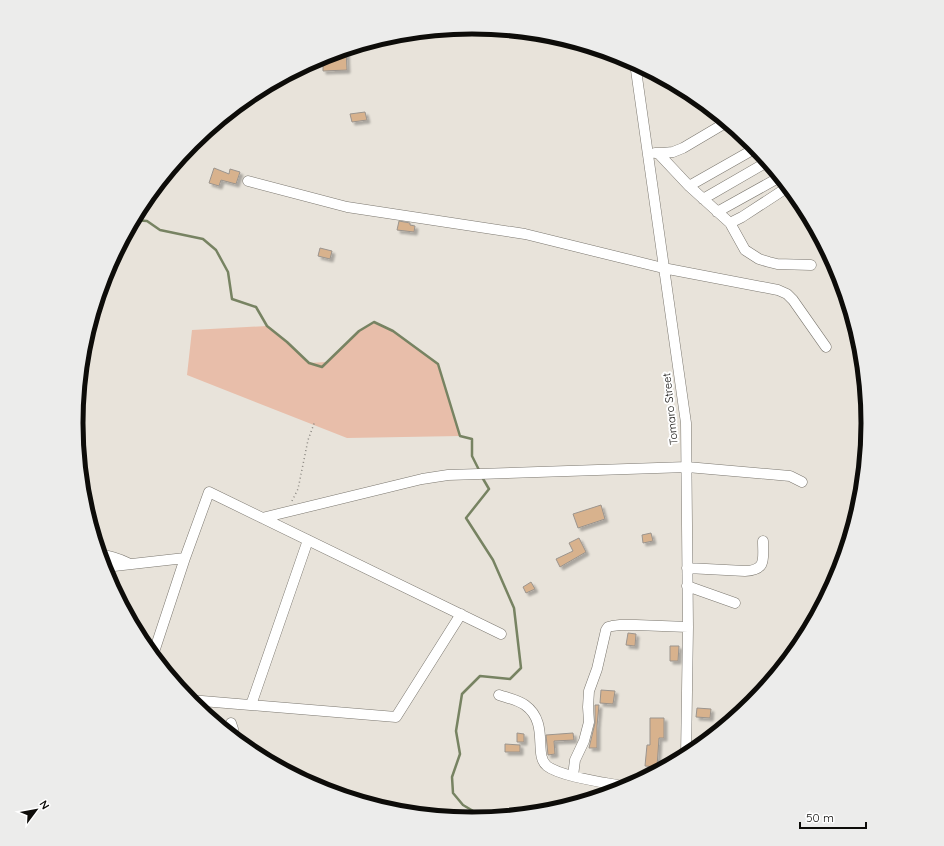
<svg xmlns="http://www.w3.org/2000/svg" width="944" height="846" font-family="Quicksand,sans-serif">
<defs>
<filter id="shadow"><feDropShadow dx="3" dy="3" stdDeviation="1" flood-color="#0004"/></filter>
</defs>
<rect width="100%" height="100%" fill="#e8e3da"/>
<path fill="#e8beaa" d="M374 322 393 331 438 364 460 436 347 438 187 375 192 330 267 326 287 342 309 363 326 362 359 331Z"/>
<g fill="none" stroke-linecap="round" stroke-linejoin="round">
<path stroke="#778362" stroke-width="2.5" d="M134 220 147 221 160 230 203 239 216 250 228 272 232 299 256 307 267 326 287 342 309 363 322 367 359 331 374 322 393 331 438 364 460 436 472 439V456L479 470
M482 477 489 489 466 518 493 560 514 608 521 668 510 679 480 676 462 694 456 731 460 754 452 777 453 793 463 805 485 818"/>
</g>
<path fill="#d8b28d" stroke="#9b948d" filter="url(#shadow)" d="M346 49 347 70 323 71V56Z
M365 112 367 120 352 122 350 114Z
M214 168 229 174 230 169 240 172 236 184 221 180 219 186 209 183Z
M399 221 410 223V225L415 226 414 232 397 230Z
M320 248 332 251 330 259 318 256Z
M601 505 605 519 578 528 573 514Z
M651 533 653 541 643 543 642 535Z
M579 538 586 552 560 567 556 559 573 551 569 543Z
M531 582 535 589 526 593 523 587Z
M628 633 636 634 635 646 626 645Z
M670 646H679L678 661H670Z
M601 690 615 691 613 704 600 703Z
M595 705H599L597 726V748H589L595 723Z
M697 708 711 709 710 718 696 717Z
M650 718H664V738H659L657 767 645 766 647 745H650Z
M517 733 524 734V742H517Z
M573 733 574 740 554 741 555 754 548 755 546 735Z
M505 744 520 745V752H505Z"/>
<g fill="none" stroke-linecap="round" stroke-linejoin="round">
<defs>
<path id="minor" d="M635 63 686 423 688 627 686 756
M655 153H663L673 152 683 148 727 122
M658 153 689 186 730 223 745 250 759 259 769 262 777 264 811 265
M248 181 347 207 525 234 663 268 778 290 787 294 793 300 826 347
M689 186 756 148
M703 199 767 162
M717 212 780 177
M730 223 742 217 788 187
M262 518 422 479 448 475 687 467 790 476 802 482
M100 555C111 555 120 559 130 564
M103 563 114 566 185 558
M687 568 745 571C767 570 763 559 763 541
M687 586 735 603
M153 655 185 558 209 492 501 634
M499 695C508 698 518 700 525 705 550 723 533 755 547 766 561 777 609 783 628 787
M190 700 396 717 461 614
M251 705 308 540
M231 723 233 729 232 736
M573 776 575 760 584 741 589 722 588 707 589 691 597 669 606 630 608 627 612 626 620 625H636L688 627"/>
</defs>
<use href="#minor" stroke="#7b776f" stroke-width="11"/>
<path stroke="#8a8781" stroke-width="1.5" stroke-dasharray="1 3" stroke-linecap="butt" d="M292 501 298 489 308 440 315 421"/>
<use href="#minor" stroke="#fff" stroke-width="10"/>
</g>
<g text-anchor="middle" stroke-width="4" stroke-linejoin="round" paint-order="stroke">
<g font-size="11" fill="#0d0c09" stroke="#fff">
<text transform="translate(670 409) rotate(-96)" y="4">Tomaro Street</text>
</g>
</g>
<path d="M0 0H944V846H0ZM83 423a389 389 0 1 1 778 0a389 389 0 1 1-778 0Z" fill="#ececeb" fill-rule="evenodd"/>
<path fill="none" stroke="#0d0c09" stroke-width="5" d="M83 423a389 389 0 1 1 778 0a389 389 0 1 1-778 0Z"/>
<g transform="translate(36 810) rotate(58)" stroke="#ffffff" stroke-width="3" paint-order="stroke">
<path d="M0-3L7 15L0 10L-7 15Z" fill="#0d0c09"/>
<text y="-6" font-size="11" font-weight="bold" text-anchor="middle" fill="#0d0c09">N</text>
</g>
<path d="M800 822v6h66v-6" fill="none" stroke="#0d0c09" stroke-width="2"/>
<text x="806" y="822" font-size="12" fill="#0d0c09" stroke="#ffffff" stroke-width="3" paint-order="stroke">50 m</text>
</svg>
